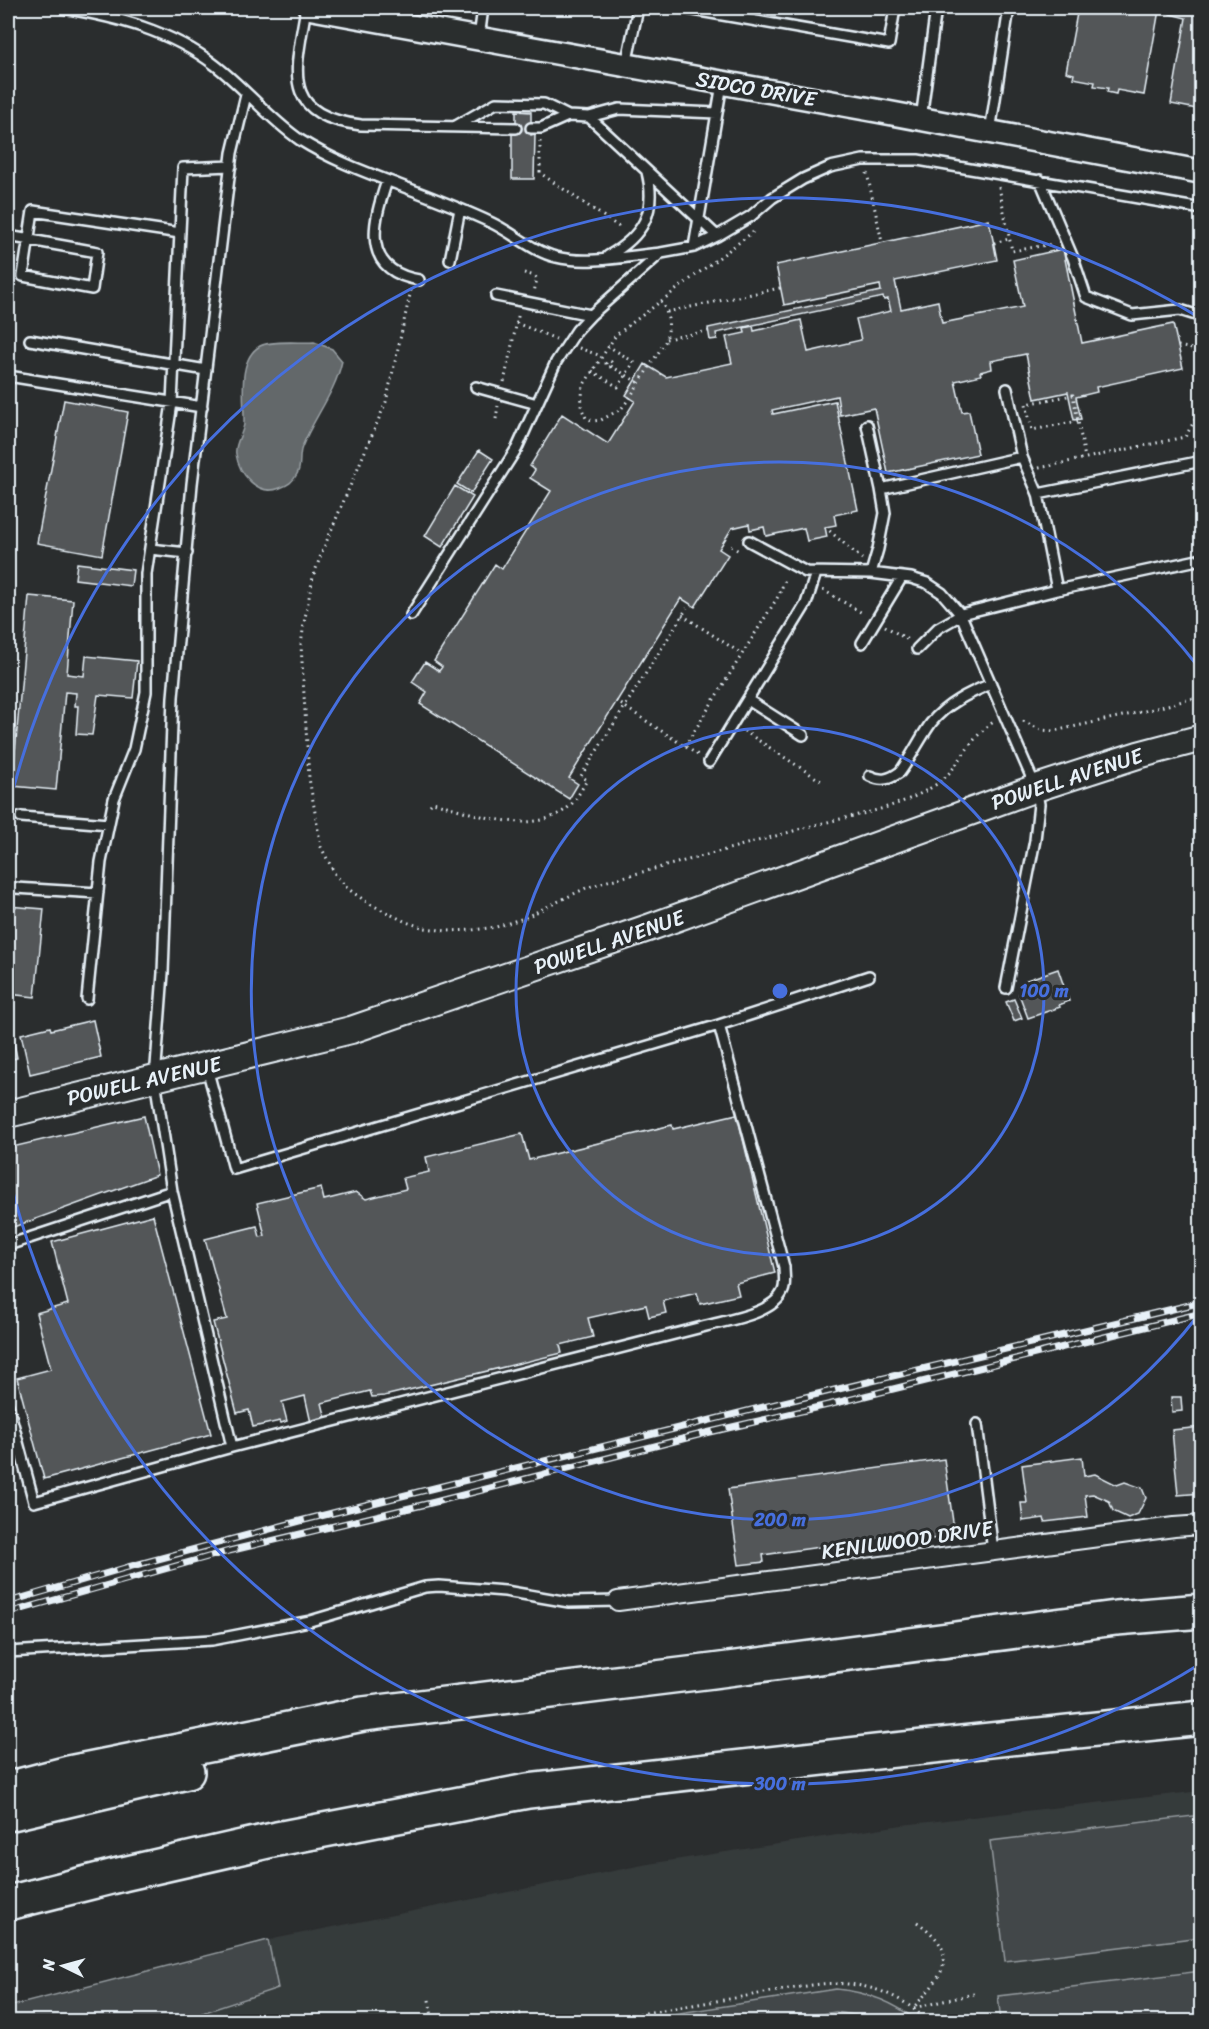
<svg xmlns="http://www.w3.org/2000/svg" width="1209" height="2029" font-family="Sriracha,sans-serif">
<rect width="100%" height="100%" fill="#2a2d2e"/>
<filter id="ink" filterUnits="userSpaceOnUse"><feTurbulence type="fractalNoise" baseFrequency=".0167" numOctaves="2"/><feDisplacementMap in="SourceGraphic" scale="12" xChannelSelector="R" yChannelSelector="G"/><feConvolveMatrix kernelMatrix="1 2 1 2 8 2 1 2 1" color-interpolation-filters="sRGB"/></filter>
<g filter="url(#ink)">
<path fill="#363a3b" d="M1201 1791V2021L38 2022V1999L278 1938 648 1864 902 1825Z"/>
<path fill="#424648" stroke="#959ca0" stroke-width="1.5" d="M1201 1815V1937L1005 1961 990 1841Z
M268 1940 278 1988 178 2021H8V2007Z
M1201 1971V2021H1001L998 1996Z
M836 1989C867 1992 893 2001 917 2021H877L866 2017 836 2012 768 2021H627Z"/>
<path fill="#63686b" stroke="#989fa3" stroke-width="1.5" d="M314 342 332 349 342 361C335 393 314 417 302 447 298 456 302 466 297 474 293 482 288 485 280 488 258 497 239 474 236 454 234 444 243 434 244 424 245 402 236 360 260 346 271 340 300 343 314 342Z"/>
<path fill="#535759" stroke="#e8f1f8" stroke-width="1.5" d="M1078 8H1146L1159 10 1144 95 1117 90 1116 94 1107 92 1108 88 1094 86 1095 82 1073 78 1074 74 1066 72Z
M1171 8H1202V110L1171 104 1186 18 1170 14Z
M516 111 531 112V135L535 134 534 179H512V134H516Z
M989 220 997 260 895 281 901 309 938 301 942 323 1023 307 1013 260 1063 249 1082 343 1173 324 1183 368 1096 387 1097 392 1076 397 1081 419 1074 420 1068 392 1035 399 1026 354 991 361 992 369 980 372 981 375 955 381 962 412 969 411 978 454 888 473 874 408 840 415 837 396 772 410 773 414 835 401 858 510 834 515 836 525 825 527 827 537 807 541 804 528 766 536 764 527 750 530 749 524 732 528 719 549 728 555 695 607 681 598 569 778 578 784 569 799 420 704 427 692 412 682 425 662 439 671 442 667 434 661 495 564 502 569 551 491 530 478 535 470 530 466 562 414 608 444 635 401 626 395 645 364 666 377 732 363 726 337 745 333 744 328 753 326 754 331 801 320 808 352 861 340 856 319 891 311 888 299 884 300 883 297 716 333 717 339 710 340 708 328 881 291 880 285 784 305 776 265Z
M64 400 128 412 102 555 37 543Z
M479 450 493 459 471 493 457 484Z
M455 486 473 497 442 547 425 536Z
M77 563 133 570 131 586 75 579Z
M29 596 73 600 67 674 84 676 86 656 137 661 133 698 98 695 92 735 76 734 78 706H75L76 693 65 692 56 790 12 786Z
M8 906 44 909 35 997 8 994Z
M1058 969 1069 1001 1059 1005 1060 1007 1028 1018 1019 994 1028 990 1024 981Z
M1014 999 1022 1018 1014 1021 1006 1002Z
M93 1020 101 1057 30 1074 21 1034 50 1027 51 1030Z
M13 1038 17 1058 8 1060V1039Z
M737 1114 775 1273 736 1283 739 1295 700 1304 697 1293 663 1301 666 1313 649 1317 646 1305 588 1318 593 1337 560 1345 562 1353 384 1396 372 1397 370 1391 322 1403 326 1419 311 1423 305 1396 282 1402 287 1421 281 1423 280 1421 253 1427 249 1410 237 1413 213 1322 227 1319 205 1239 257 1226 260 1237 265 1236 257 1203 321 1188 324 1200 356 1192 366 1199 406 1189 403 1178 429 1172 426 1157 522 1134 529 1160 672 1125 673 1129Z
M144 1116 157 1175 8 1229V1148Z
M153 1215 211 1434 44 1479 17 1378 51 1369 36 1313 68 1304 52 1242Z
M1171 1397H1181L1182 1411 1172 1412Z
M1202 1427V1493L1178 1495 1172 1430Z
M1082 1457 1084 1476 1095 1474 1117 1485 1125 1482 1142 1488 1146 1498 1138 1514 1128 1518 1113 1511 1109 1501 1093 1494 1085 1495 1088 1517 1045 1522 1044 1518 1023 1521 1021 1503H1027L1022 1465Z
M944 1459 955 1536 931 1539 929 1531 858 1541 859 1549 835 1552 834 1545 763 1555 764 1562 739 1565 728 1489Z"/>
<g fill="none" stroke-linecap="round" stroke-linejoin="round">
<defs>
<path id="service" d="M63 8C117 17 171 31 215 65 245 88 268 118 300 140 332 160 365 172 399 185 431 197 462 209 492 223 513 233 534 252 556 257 587 265 629 256 661 253
M306 8C296 70 279 115 361 125L516 128
M682 8 889 44 895 8
M479 38 483 8
M626 65 638 8
M589 117 619 109 717 113
M921 119 936 8
M456 126 496 103 544 104 568 116
M531 128H541L568 116 589 117 717 236
M990 132 1009 8
M1040 180 1073 258 1086 297 1132 315 1180 310 1202 317
M387 181C373 222 360 270 419 280
M8 236 97 252 92 289 23 276 33 211 180 233
M694 247 722 84
M608 256C643 236 657 212 647 172
M450 260 460 209
M496 296 591 315
M30 340 206 370
M8 376 202 407
M476 387 537 404
M1007 389 1022 457
M867 425 881 489
M1038 494 1057 590
M749 541 806 572 871 573 911 578 927 583 942 593 961 615 1036 788 1039 804 1035 840 1006 988
M150 549 187 553
M871 573 878 549 885 513 881 489 1022 457 1038 494 1202 461
M961 614 1057 590 1202 559
M411 615 517 448 556 362 577 330 591 315 661 253 694 247 717 236 751 216 772 198 803 179 830 167 863 160H918L1202 209
M862 643 902 577
M917 649 938 628 961 615
M748 700 803 735
M709 762 806 604 816 573
M870 776C882 782 890 779 900 772 912 756 920 738 931 723 946 704 969 693 991 684
M21 817 109 824
M15 888 98 893
M87 999 101 862 114 799 134 749 146 692V574L172 403 183 168 231 166
M719 1025 869 976
M207 1068 234 1169 719 1025 784 1267C784 1275 786 1284 783 1291 773 1314 728 1320 706 1326L232 1447
M8 1245 172 1191
M8 1405 34 1502 232 1447 172 1191 155 1079 163 973 173 697 192 484 232 153 246 95
M977 1424 993 1551
M8 1652 212 1640 310 1621 425 1587 439 1586 505 1591 569 1602 618 1601"/>
<path id="minor" d="M618 1601 1174 1527 1202 1525"/>
<path id="tertiary" d="M310 8 879 111 1202 172"/>
<path id="secondary" d="M8 1114 351 1030 651 927 1036 788 1138 755 1202 738"/>
<path id="motorway" d="M8 1789 69 1773 363 1714 713 1671 1116 1618 1202 1611
M8 1814 187 1772
M8 1903 123 1874 277 1839 528 1791 876 1752 1202 1718"/>
</defs>
<use href="#service" stroke="#e8f1f8" stroke-width="14"/>
<use href="#minor" stroke="#e8f1f8" stroke-width="22"/>
<use href="#tertiary" stroke="#e8f1f8" stroke-width="27"/>
<use href="#secondary" stroke="#e8f1f8" stroke-width="30"/>
<use href="#motorway" stroke="#e8f1f8" stroke-width="38"/>
<path stroke="#e8f1f8" stroke-width="3" stroke-dasharray="1.5 4.5" stroke-linecap="butt" d="M540 141V173L622 229
M867 173 882 242
M999 187 1012 251 1053 244
M994 243 1009 239
M524 273 535 276 537 279 534 292
M411 290 386 402 322 552 313 577 304 623 301 645 309 778 321 847 335 874 347 888 368 903 406 922 425 928 447 931 472 930 496 927 524 918 586 888 611 880C679 863 747 844 815 825 855 815 897 809 932 787 961 770 965 740 995 721
M661 301C669 314 671 327 665 342L629 399 621 409 601 420 593 421 586 418 581 407 583 386 616 335 753 232
M667 312 780 288
M516 323 556 339
M666 339 709 331
M1178 346 1202 351
M579 348 601 356
M606 364a3 3 0 1 1 6 0a3 3 0 1 1-6 0Z
M611 366 639 383
M592 371 618 387 634 362 608 346
M504 382 519 312
M496 419 498 406
M1078 421 1032 430 1026 404 1073 395 1085 458
M1039 468 1185 437 1202 408
M825 527 862 559
M731 546 739 551
M823 590 864 614
M682 615 742 654
M885 626 908 640
M616 701 698 755
M1023 721 1041 730 1054 731 1141 712 1202 696
M744 731 824 783
M685 746 779 595 786 577
M430 805 433 802C473 813 527 836 565 810 575 803 581 790 587 780L581 776 687 608
M917 1922C963 1954 943 1975 913 2008L978 1993
M429 2000 433 2022
M484 2019 524 2013
M592 2022 812 1985C855 1979 898 1990 928 2022"/>
<use href="#service" stroke="#2a2d2e" stroke-width="9"/>
<use href="#minor" stroke="#2a2d2e" stroke-width="18"/>
<use href="#tertiary" stroke="#2a2d2e" stroke-width="22"/>
<use href="#secondary" stroke="#2a2d2e" stroke-width="26"/>
<use href="#motorway" stroke="#2a2d2e" stroke-width="33"/>
<defs>
<path id="rail" d="M8 1602 128 1567 300 1521 776 1404 1202 1302
M8 1613 229 1551 435 1502 706 1433 832 1404 1202 1313"/>
</defs>
<use href="#rail" stroke="#e8f1f8" stroke-width="7"/>
<use href="#rail" stroke="#2a2d2e" stroke-width="4.5" stroke-dasharray="14" stroke-linecap="butt"/>
</g>
</g>
<g fill="none" stroke="#466fde" stroke-width="3">
<circle cx="780" cy="991" r="264"/>
<path d="M1200 1313A529 529 0 1 1 1200 669"/>
<path d="M1200 1664A793 793 0 0 1 9 1176M9 806A793 793 0 0 1 1200 318"/>
</g>
<g text-anchor="middle" stroke-width="6" stroke-linejoin="round" paint-order="stroke">
<g font-size="21" fill="#e8f1f8" stroke="#2a2d2e">
<text transform="translate(756 89) rotate(10)" y="7">SIDCO DRIVE</text>
<text transform="translate(1067 779) rotate(-18)" y="7">POWELL AVENUE</text>
<text transform="translate(609 942) rotate(-19)" y="7">POWELL AVENUE</text>
<text transform="translate(144 1081) rotate(-13)" y="7">POWELL AVENUE</text>
<text transform="translate(907 1540) rotate(-8)" y="7">KENILWOOD DRIVE</text>
</g>
</g>
<circle cx="780" cy="991" r="9" fill="#466fde" stroke="#2a2d2e" stroke-width="3"/>
<g font-size="18" text-anchor="middle" font-weight="bold" fill="#466fde" stroke="#2a2d2e" stroke-width="6" stroke-linejoin="round" paint-order="stroke">
<text x="1044" y="997">100 m</text>
<text x="780" y="1526">200 m</text>
<text x="780" y="1790">300 m</text>
</g>
<rect width="1209" height="2029" fill="none" stroke="#2a2d2e" stroke-width="30"/>
<rect x="15" y="15" width="1179" height="1999" fill="none" stroke="#e8f1f8" stroke-width="2" filter="url(#ink)"/>
<g transform="translate(63 1966) rotate(275)" stroke="#2a2d2e" stroke-width="4.5" paint-order="stroke">
<path d="M0-4.5L10 22L0 15L-10 22Z" fill="#e8f1f8"/>
<text y="-9" font-size="16" font-weight="bold" text-anchor="middle" fill="#e8f1f8">N</text>
</g>
</svg>
